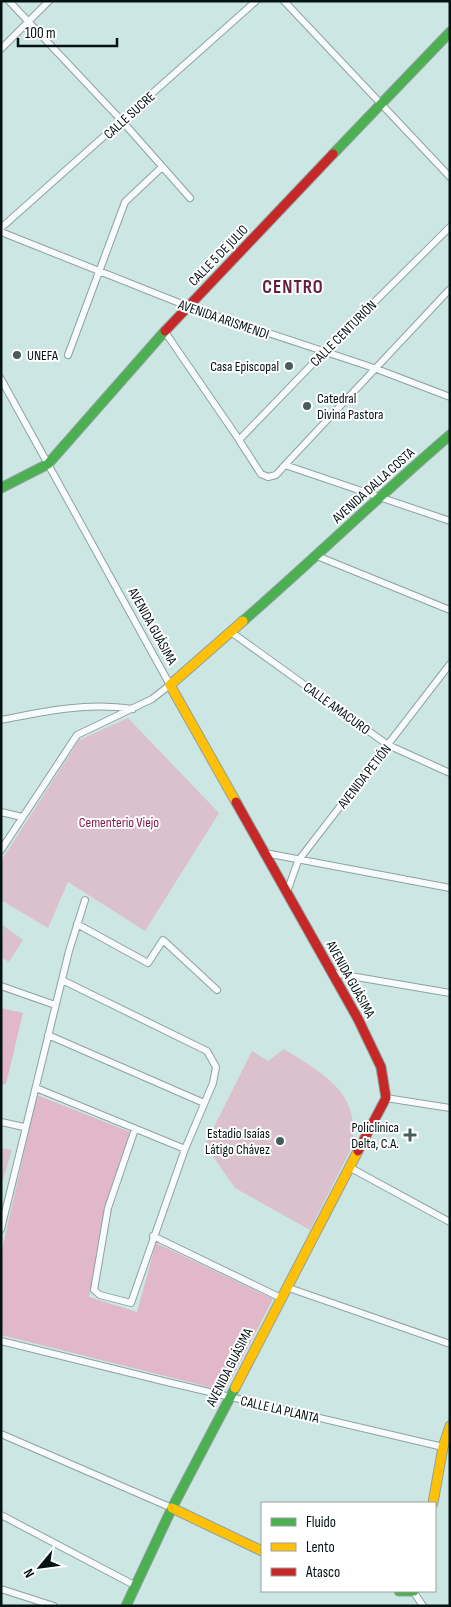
<svg xmlns="http://www.w3.org/2000/svg" width="451" height="1607" font-family="'Sofia Sans Condensed',sans-serif">
<rect width="100%" height="100%" fill="#cce6e4"/>
<path fill="#dbc1cb" d="M128 718 219 813 145 931 68 882 48 928 1 900V861L79 740Z
M3 925 23 940 9 962 1 957Z
M284 1049C323 1074 364 1094 351 1149L310 1230 235 1188 205 1145 252 1051 268 1061Z
M1 1148 12 1150 3 1180 1 1179Z"/>
<path fill="#e0b8c8" d="M1 1008 23 1013 6 1084 1 1085Z
M37 1095 130 1132 106 1206 89 1297 137 1312 156 1243 273 1299 225 1391 1 1335V1254Z"/>
<g fill="none" stroke-linecap="round" stroke-linejoin="round">
<defs>
<path id="street" d="M9 1 122 121 190 198
M284 1 450 177
M1 49 49 1
M450 227 323 353 239 440 261 474 268 477 276 475 285 465 450 521
M1 228 256 1
M1 232 187 306 374 368 450 397
M165 332 240 441
M68 355 125 202 162 167
M1 379 170 685 152 699 77 735 1 850
M283 467 450 289
M317 556 450 610
M231 632 388 745 450 773
M1 720C45 711 88 702 133 709
M1 812 22 817
M265 853 450 888
M287 892 298 861 450 664
M77 924 148 963 163 940 217 990
M333 973 450 993
M62 980 207 1051 216 1067 213 1083 185 1149 131 1303 100 1295 94 1290 108 1208 135 1129
M1 986 55 1005
M48 1035 204 1103
M36 1088 185 1149
M386 1098 450 1108
M1 1122 24 1127
M349 1167 450 1222
M1 1229 69 951 85 900
M153 1236 281 1298
M286 1287 450 1344
M1 1341 167 1382 443 1447
M1 1434 172 1508
M1 1515 136 1586
M1 1589 54 1606
M413 1591 423 1606"/>
<path id="fast" d="M333 154 450 32
M1 488 48 464 165 331
M243 621C313 560 380 495 450 435
M399 1591H414
M126 1606 172 1508 235 1388"/>
<path id="slow" d="M236 802 170 685 243 621
M235 1388 358 1151
M433 1503 443 1447 450 1426
M172 1508 262 1551"/>
<path id="jam" d="M165 331 333 154
M236 802 358 1019 381 1067 386 1098 358 1151"/>
</defs>
<use href="#street" stroke="#8ea2a0" stroke-width="8"/>
<use href="#fast" stroke="#8ea2a0" stroke-width="11"/>
<use href="#slow" stroke="#8ea2a0" stroke-width="11"/>
<use href="#jam" stroke="#8ea2a0" stroke-width="11"/>
<use href="#street" stroke="#f7fbfb" stroke-width="6"/>
<use href="#fast" stroke="#4caf50" stroke-width="9"/>
<use href="#slow" stroke="#ffc107" stroke-width="9"/>
<use href="#jam" stroke="#c62828" stroke-width="9"/>
</g>
<g fill="#495c5c" stroke="#fff" stroke-width="2">
<circle cx="17" cy="355" r="5"/>
<circle cx="289" cy="366" r="5"/>
<circle cx="307" cy="406" r="5"/>
<path d="M407.5 1127.5h5v5h5v5h-5v5h-5v-5h-5v-5h5z"/>
<circle cx="280" cy="1141" r="5"/>
</g>
<g text-anchor="middle" stroke-width="4" stroke-linejoin="round" paint-order="stroke">
<g font-size="14" fill="#031212" stroke="#fff">
<text transform="translate(129 115) rotate(-42)" y="5">CALLE SUCRE</text>
<text transform="translate(218 255) rotate(-46)" y="5">CALLE 5 DE JULIO</text>
<text transform="translate(224 319) rotate(19)" y="5">AVENIDA ARISMENDI</text>
<text transform="translate(343 333) rotate(-45)" y="5">CALLE CENTURIÓN</text>
<text transform="translate(373 485) rotate(-42)" y="5">AVENIDA DALLA COSTA</text>
<text transform="translate(153 626) rotate(61)" y="5">AVENIDA GUÁSIMA</text>
<text transform="translate(337 708) rotate(36)" y="5">CALLE AMACURO</text>
<text transform="translate(364 776) rotate(-52)" y="5">AVENIDA PETIÓN</text>
<text transform="translate(351 979) rotate(61)" y="5">AVENIDA GUÁSIMA</text>
<text transform="translate(229 1367) rotate(-63)" y="5">AVENIDA GUÁSIMA</text>
<text transform="translate(280 1409) rotate(13)" y="5">CALLE LA PLANTA</text>
</g>
<g font-size="14" fill="#031212" stroke="#fff" text-anchor="end">
<text x="27" y="360" text-anchor="start">UNEFA</text>
<text x="279" y="371">Casa Episcopal</text>
<text x="317" y="403" text-anchor="start">Catedral<tspan x="317" dy="16">Divina Pastora</tspan></text>
<text x="399" y="1132">Policlínica<tspan x="399" dy="16">Delta, C.A.</tspan></text>
<text x="270" y="1138">Estadio Isaías<tspan x="270" dy="16">Látigo Chávez</tspan></text>
</g>
<g font-size="14" fill="#891b4b" stroke="#fff">
<text x="119" y="827">Cementerio Viejo</text>
</g>
<g font-size="19" font-weight="bold" letter-spacing="1" fill="#621f39" stroke="#fff">
<text x="293" y="293">CENTRO</text>
</g>
</g>
<rect width="451" height="1607" fill="none" stroke="#031212" stroke-width="5"/>
<rect x="261" y="1502" width="175" height="90" fill="#ffffff" stroke="#9aa0a0"/>
<rect x="271" y="1518" width="25" height="8" fill="#4caf50" stroke="#9aa0a0"/>
<text x="306" y="1527" font-size="15" fill="#031212">Fluido</text>
<rect x="271" y="1543" width="25" height="8" fill="#ffc107" stroke="#9aa0a0"/>
<text x="306" y="1552" font-size="15" fill="#031212">Lento</text>
<rect x="271" y="1568" width="25" height="8" fill="#c62828" stroke="#9aa0a0"/>
<text x="306" y="1577" font-size="15" fill="#031212">Atasco</text>
<g transform="translate(40 1567) rotate(241)" stroke="#ffffff" stroke-width="4" paint-order="stroke">
<path d="M0-4L9 19L0 12L-9 19Z" fill="#031212"/>
<text y="-8" font-size="14" font-weight="bold" text-anchor="middle" fill="#031212">N</text>
</g>
<path d="M18 38v8h99v-8" fill="none" stroke="#031212" stroke-width="2.5"/>
<text x="25" y="38" font-size="15" fill="#031212" stroke="#ffffff" stroke-width="4" paint-order="stroke">100 m</text>
</svg>
